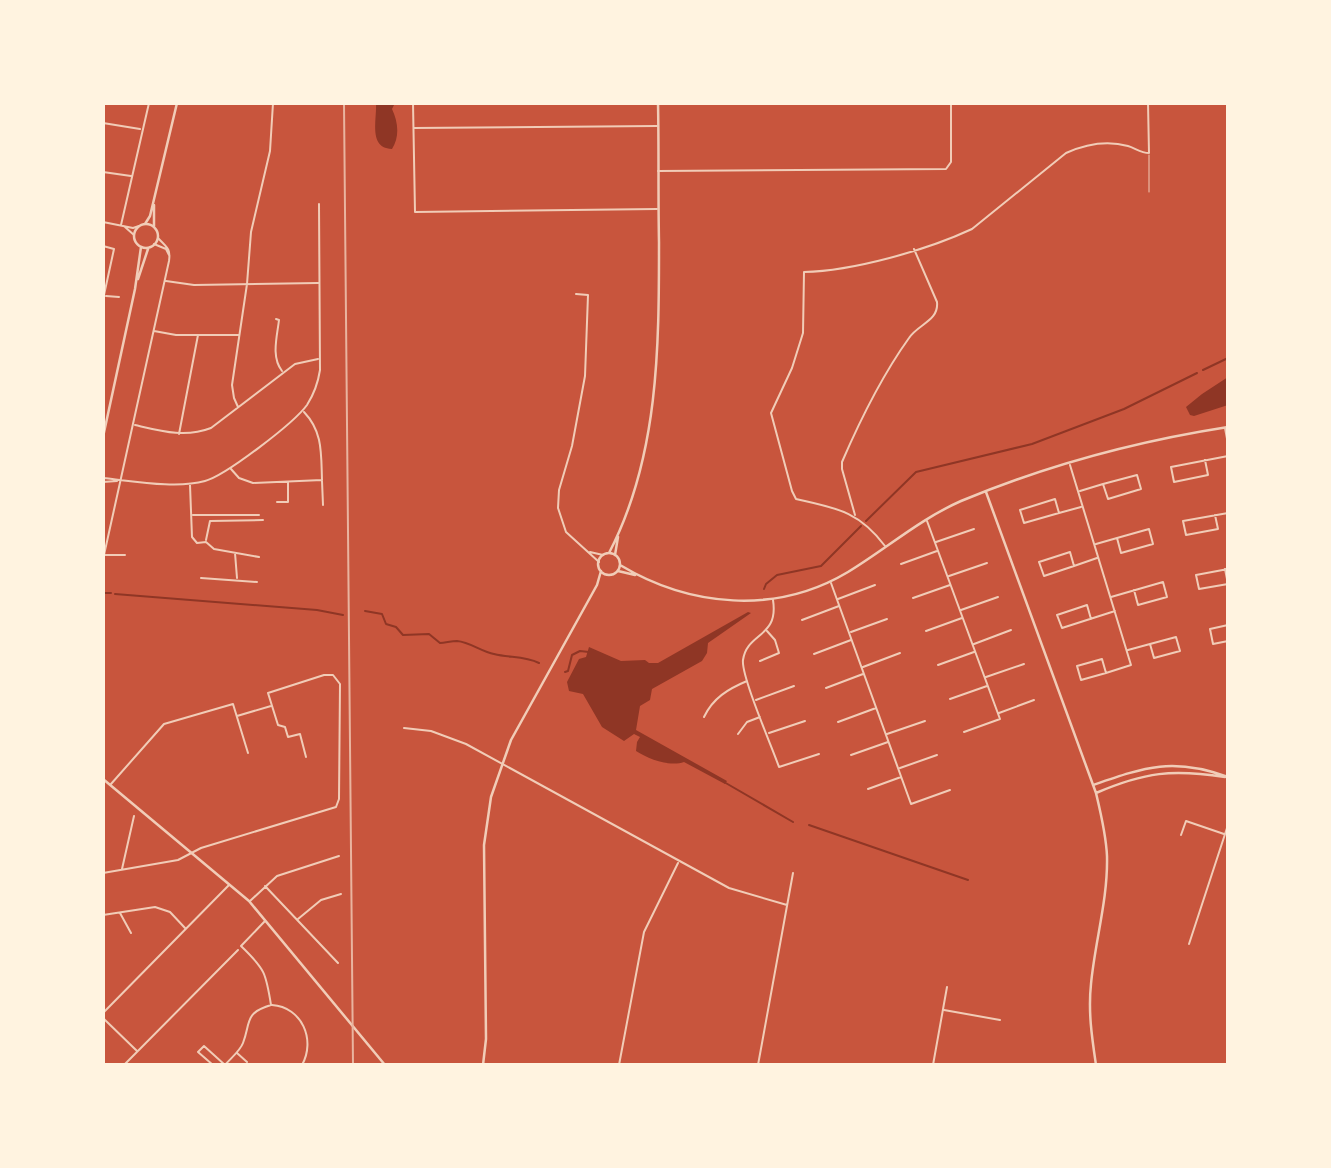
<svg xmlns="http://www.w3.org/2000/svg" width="1331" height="1168" font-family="'Work Sans',sans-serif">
<rect width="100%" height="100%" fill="#c8553d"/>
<path fill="#8f3625" d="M376 103H395L392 109C398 122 400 136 392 149 368 148 377 120 376 103Z
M1228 377V405L1194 416 1190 415 1186 407 1202 394Z
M748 612 751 613 708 643 707 653 702 661 652 689 650 700 640 706 636 730 727 781 725 784 684 762C670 767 648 759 636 751L637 742 640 737 634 734 624 741 602 727 583 694 569 691 567 682 579 659 586 657 589 647 621 661 645 660 649 663H658Z"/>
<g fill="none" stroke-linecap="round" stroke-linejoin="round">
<path stroke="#8f3625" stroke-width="2" d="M1203 370 1228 358
M866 521 916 472 1032 444 1124 409 1197 373
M764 589 766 584 777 575 821 566 861 526
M103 593H111
M115 594 317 610 343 615
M365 611 382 614 386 624 396 627 403 635 429 634 440 643C445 643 451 641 457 641 470 642 482 652 494 654 510 658 524 656 539 663
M565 672 568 671 572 655 580 651 589 652
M724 782 793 822
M809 825 968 880"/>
<path stroke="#f1ccb7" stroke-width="1" d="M1149 155V192"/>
<path stroke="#f1ccb7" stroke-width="2" d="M413 103 415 212 657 209
M103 123 140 129
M414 128 657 126
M658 171 946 169 951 162V103
M103 172 131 176
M103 222 133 228 139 226
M121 225 149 103
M125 227 134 235
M154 244 166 249 169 255
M103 246 114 249 104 295
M166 281 194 285 318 283
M576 294 588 295 585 376 572 446 559 490 558 508 566 532 599 562
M106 296 119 297
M276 319 279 320C277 337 271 357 282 371
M154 331 176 335H239
M238 407 234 398 232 385 247 284 251 232 270 151 273 103
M135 425C161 431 185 438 211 428L295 364 318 359
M1225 428 1228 444
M179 434 198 335
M1205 460 1208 475 1174 482 1171 467 1228 456
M1070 465 1131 665 1106 673 1102 659 1077 666 1081 680 1106 673
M231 469 239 478 253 483 322 480C321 453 323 432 304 412
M103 478C133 481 176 489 205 481 225 476 294 423 307 405 314 394 318 383 320 370L319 204
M322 481 323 505
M103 482 117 481
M190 485 192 537 197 543 206 542 214 549 259 557
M1080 491 1103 484 1108 499 1141 489 1137 475 1103 484
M277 502H288V482
M1059 513 1024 523 1020 510 1055 499 1059 513 1081 507
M193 515H259
M855 515 842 469V462C861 418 881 377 909 338 918 324 939 321 937 302L914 249
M1215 515 1218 529 1186 535 1183 521 1228 513
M927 521 1000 719 964 732
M206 540 210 521 263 520
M936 542 974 529
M1096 544 1117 538 1121 553 1153 544 1149 529 1117 538
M885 546C859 511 836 508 796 499L792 491 771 413 792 368 803 333 804 272C853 271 927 250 972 229L1066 153C1086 144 1106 140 1128 146 1135 148 1141 153 1149 153L1148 103
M590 552 603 555
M235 553 237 578
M104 555 169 261C171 248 166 247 158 238
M104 555H125
M901 564 937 551
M1074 566 1044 576 1039 562 1070 552 1074 566 1097 558
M1225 569 1228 584 1199 589 1196 575 1228 569
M949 576 987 563
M201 578 257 582
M831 583 911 804 950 790
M1111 597 1163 582 1167 597 1138 605 1134 590
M913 598 950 585
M838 599 875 585
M773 600C779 638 747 632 743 660 741 676 772 747 779 767L819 754
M961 610 998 597
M1091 619 1087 605 1057 615 1062 628 1115 611
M802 620 839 606
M1228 625 1210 629 1213 644 1228 641
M926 631 962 618
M851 632 887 619
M974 644 1011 630
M1128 650 1150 644 1154 658 1180 651 1176 637 1150 644
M814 654 851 640
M760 661 779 653 775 640 767 631
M938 665 974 652
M863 667 900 653
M986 677 1024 664
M826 688 863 674
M950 699 987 686
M756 700 794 686
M999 713 1034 700
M237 716 271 706
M704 717C713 698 728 689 747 681
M838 722 876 708
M404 728 431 731 466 744 729 888 787 905
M769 733 805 721
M738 734 747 722 760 717
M887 734 925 721
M851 755 888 742
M900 768 937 755
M111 784 164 724 233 704 248 753
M868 789 901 777
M1181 835 1186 821 1224 834
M122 869 134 816
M103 873 178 860 201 848 336 807 339 799 340 684 333 675H324L268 693 278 725 285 727 288 737 300 734 306 757
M265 886 338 963
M250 901 277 876 339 856
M120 913 131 933
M103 915 155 907 170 912 185 928
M298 919 321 900 341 894
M1189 944 1228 825
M272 1005C302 1007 316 1040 302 1065
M944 1010 1000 1020
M103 1013 229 885
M103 1018 137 1051
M237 1053 247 1062
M124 1065 238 950
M213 1065 198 1052 204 1046 225 1065C231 1058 240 1051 243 1043 251 1022 244 1013 271 1005 266 973 265 969 241 946L265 921
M619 1065 644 932 678 863
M758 1065 793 873
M933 1065 947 987"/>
<path stroke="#f1ccb7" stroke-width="2.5" d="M134 236a12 12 0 1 1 24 0a12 12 0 1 1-24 0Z
M145 224 150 216 177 103
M154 226V205
M138 279 148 249
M103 437 135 289 141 247
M986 492 1096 793C1101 814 1106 834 1107 856 1108 900 1095 941 1091 984 1088 1012 1092 1038 1096 1065
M609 553C659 457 659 347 659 242 658 195 659 149 658 103
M598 564a11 11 0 1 1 22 0a11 11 0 1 1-22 0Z
M615 555 618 537
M620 565C690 607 776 615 848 572 886 549 920 519 961 501 1045 466 1138 441 1228 427
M618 571 635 575
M103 779 249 901 385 1065
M1093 785C1145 767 1173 757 1228 777
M1096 793C1145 772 1172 769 1225 777
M483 1065 486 1039 484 845 491 797 511 740 597 585 601 571"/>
<path stroke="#e9b49f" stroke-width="2" d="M344 103 353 1065"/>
</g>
<rect width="1331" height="1168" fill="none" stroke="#fff3e0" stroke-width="210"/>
</svg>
